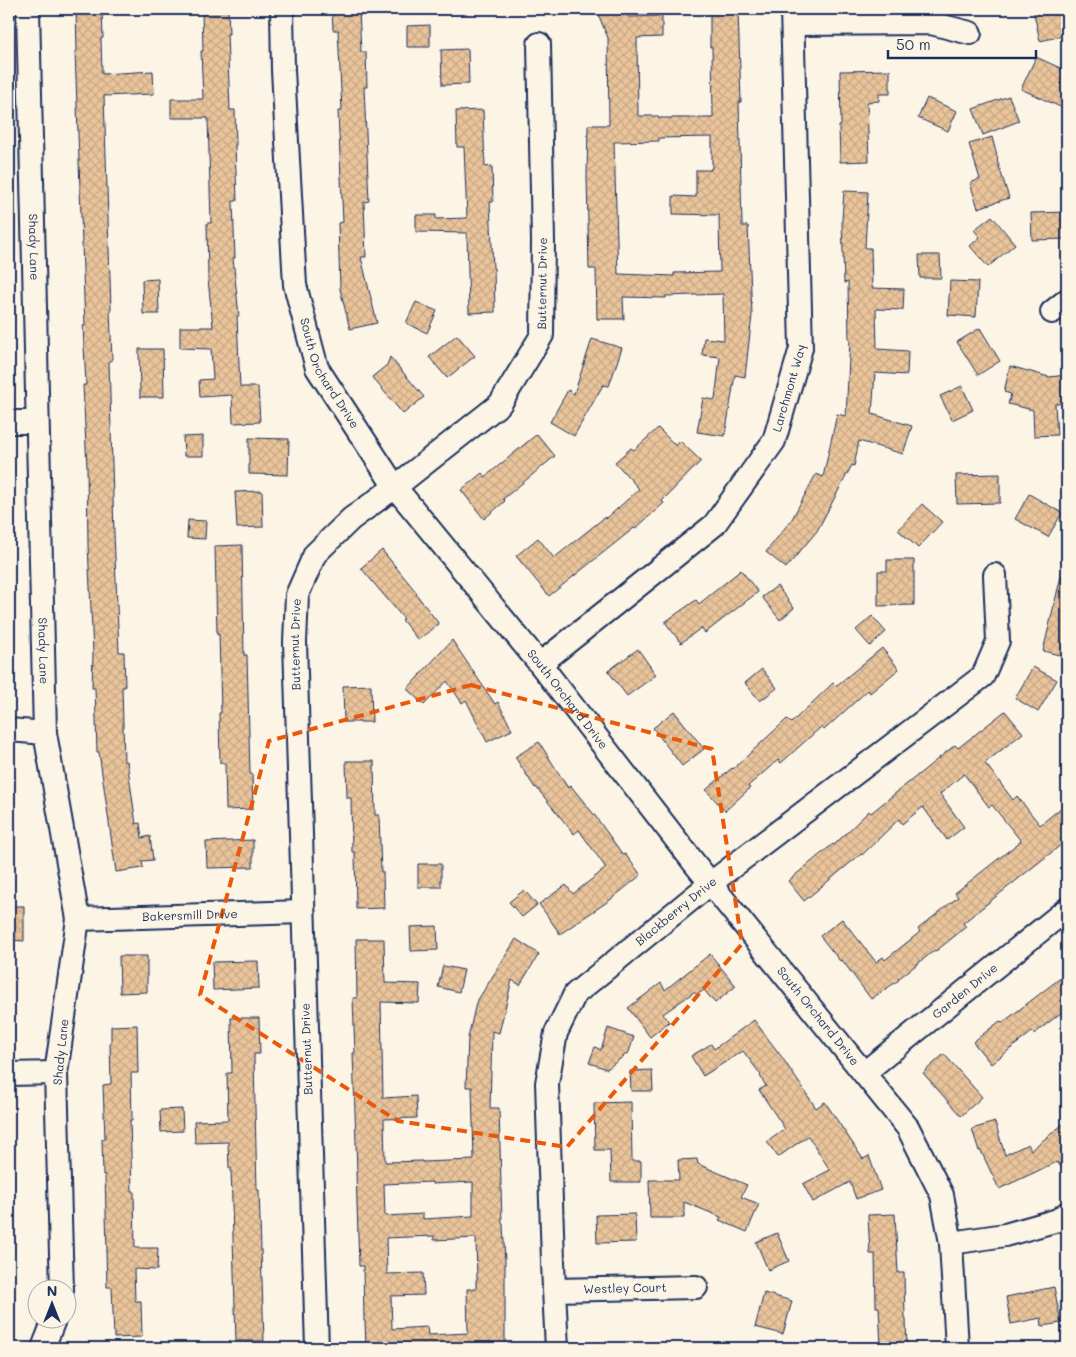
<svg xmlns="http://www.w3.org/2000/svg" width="1076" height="1357" font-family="Mali,sans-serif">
<defs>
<pattern id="building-cross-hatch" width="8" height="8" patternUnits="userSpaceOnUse" patternTransform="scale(1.25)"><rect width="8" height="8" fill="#eac49a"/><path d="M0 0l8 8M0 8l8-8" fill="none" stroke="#c8a987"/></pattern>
</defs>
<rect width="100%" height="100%" fill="#fcf5e5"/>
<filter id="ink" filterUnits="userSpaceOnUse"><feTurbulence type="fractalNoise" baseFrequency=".02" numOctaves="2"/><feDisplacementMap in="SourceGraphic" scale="10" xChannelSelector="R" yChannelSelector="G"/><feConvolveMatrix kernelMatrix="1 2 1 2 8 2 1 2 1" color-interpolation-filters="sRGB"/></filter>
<g filter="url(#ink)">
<path fill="url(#building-cross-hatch)" stroke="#1b2f5e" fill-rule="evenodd" d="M76 9H102L103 38H101L102 74 153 71 154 94 104 96 111 310H110L112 360 109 361 114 533 119 652H124L125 687H122L124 762 127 761 136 824 140 823 142 838 150 836 153 860 142 861 143 868 116 872 99 752H97L95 688H92L93 653 88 545 87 468 83 385H86L83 326H85L75 51H77Z
M202 9H228L229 34H227L230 110H235L236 145H235L237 201H233L235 258H233L239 316H237L240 387H258L260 422 233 423 232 395 200 397 199 380 213 379 211 349 180 348V327H213L208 279 207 223H211L208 118H171V99H203L201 51H203Z
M332 9H359L361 52H366L367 87H364L369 201 364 202 366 257H361L377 323 350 329 340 289 338 223 343 222 338 111H342L338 30H333Z
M596 9H626L629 17 662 16V37L637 38 638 116H658V118H713L712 47H710V9H738L741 102H739L742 226H748L752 315 745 377 735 375 725 436 697 432 703 398 715 400 720 357 702 355 704 338 724 340 723 294 666 296V298L623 297 624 319H597L596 269H589L587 177 588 125H609L608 38ZM712 137V168H711V170H696V197L673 196V214L719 215 720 272 674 273V276L618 274 614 142 659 141V138Z
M1033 9H1062L1067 35 1040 41Z
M430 25V47H407V26Z
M468 49 469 84 442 85 441 50Z
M1036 57 1067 71V110L1021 89Z
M890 70V94H879V101L867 102 869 161 840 162 839 126H841L840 71Z
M1009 96 1019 121 983 135 973 109Z
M927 98 957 111 948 131 918 118Z
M483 110 485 167 492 166 493 202H490L493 268H494L495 312 469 313 467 233 416 232V215H436V219L467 218 464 147H457L456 111Z
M992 137 998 160H997L1009 198 978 208 970 183 980 179 969 144Z
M844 191 868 192 865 248H871L872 288 904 289 903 310 876 309 877 349 908 351 907 375 875 373 872 414 912 426 903 454 859 441 854 466 852 465 817 531 786 568 766 552 792 519 816 474 823 477 837 414 846 416 850 340H849L848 282 844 283 842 220Z
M1067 212V239L1032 240 1031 213Z
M992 216 1015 244 988 267 970 246 980 237 974 230Z
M919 255H940L941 278H920Z
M158 279 159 314H143L142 280Z
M950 281 978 282 976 317 948 315Z
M416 302 437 311 427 333 406 323Z
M980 328 1000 361 978 375 957 342Z
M457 335 475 356 447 378 429 357Z
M592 339 622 348 609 386 603 385 574 436 550 422 568 390 574 394Z
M139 349H163L164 397H140Z
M390 357 424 397 403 414 372 377 387 365Z
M1010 366 1049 377 1067 375V403L1055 404 1057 435 1034 436 1033 410 1008 404 1011 394 1004 392Z
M962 386 973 410 952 420 940 396Z
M658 428 676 446 680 441 701 461 662 501 664 503 635 529 634 528 549 596 516 556 538 538 554 558 605 517 606 519 639 489 615 462 631 448 634 450Z
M537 434 555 456 503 499 505 501 484 519 461 490 482 473 485 477Z
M203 436V456H184L183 437Z
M249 438 289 439 288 475 249 474Z
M1000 474V503L957 504 956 475Z
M262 491 263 527 237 528 235 492Z
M1029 494 1062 513 1048 537 1015 519Z
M922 504 942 522 918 548 898 530Z
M188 520 206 521 205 539 187 538Z
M242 545 244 655H247L250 774H252L253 809 226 810 225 763H220L219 713H221L219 634 217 635 215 546Z
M382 550 417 593 416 594 439 624 418 640 402 620 404 619 361 568Z
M887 560H914V605L878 606V571H887Z
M741 570 758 592 705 633 701 628 681 643 665 622 696 600 699 604Z
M1061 576 1067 577V657L1043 651Z
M777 586 794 608 780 620 762 597Z
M872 616 886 632 870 646 856 630Z
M452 640 495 704 498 702 512 730 487 742 466 700 462 703 447 681 424 705 407 689Z
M882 648 899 669 870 693 868 690 824 730 821 727 781 763 778 760 748 786 750 788 725 811 706 790 732 768 733 769 787 719 791 723 833 683 836 686Z
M638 649 656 675 627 696 608 671Z
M1033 667 1057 680 1038 712 1015 698Z
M762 669 777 688 760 701 745 683Z
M371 685 372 722H344L343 686Z
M674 711 704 749 682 766 653 728Z
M1005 711 1023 733 985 763 1013 800 1017 796 1040 825 1067 803V840L963 923 966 927 936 951 935 950 898 979 899 980 871 999 842 960 840 961 820 936 842 919 876 962 883 957 885 960 920 932 918 929 958 897 955 893 1021 841 992 805 989 807 964 774 940 794 964 827 947 840 923 807 902 824 899 819 862 855 861 854 804 901 788 881 833 844 834 845 869 811 871 813 955 745 958 748Z
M539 742 568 788 571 786 596 817 623 855 625 854 641 875 610 900 560 934 539 904 566 885 573 894 606 868 579 830 574 834 536 787 535 788 515 757Z
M346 761H374L375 815H379L381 872H383L384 908 356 909 355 852H352L351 798H347Z
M253 840V867L207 868 206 842Z
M418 864H441V887H418Z
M524 890 537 905 522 917 509 902Z
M9 906H24V941L9 940Z
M437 926 438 950 411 951 410 927Z
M356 939H384L385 983 420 984 419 1003 381 1002 383 1098 416 1096 417 1118 384 1119 385 1162 422 1161V1162L474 1160 472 1087H466L468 1038 476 1003 516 939 539 954 520 985 512 980 499 1033 492 1031 490 1108H499L502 1224H503L505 1262V1348H366L365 1321H364L363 1266H359L356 1172H357L353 1053H355L353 998H357ZM432 1182V1184L473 1182V1216L423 1219V1214L385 1216 384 1184ZM434 1236V1240L476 1238 477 1280H476V1289H467L468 1333 428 1335 427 1327 392 1329 391 1296 424 1295 423 1273 387 1274 386 1238Z
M710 954 736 986 715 1003 704 990 697 995 694 992 663 1014 669 1022 650 1037 628 1008 661 983 665 990Z
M119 956H147V992L120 993Z
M258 961 259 988 213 990 212 962Z
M443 966 464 970 459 992 438 987Z
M1067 973V1008L1034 1034 1032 1032 991 1064 973 1042 1000 1021 1002 1023Z
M231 1018H259L260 1054H254L255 1108 257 1190H259L264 1341H236L231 1168H229L228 1142 195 1143 194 1121 228 1120 227 1073H232Z
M754 1020 781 1056 816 1108 825 1102 863 1159 869 1156 881 1190 856 1199 850 1182 813 1202 803 1184 830 1170 808 1136 778 1157 767 1142 785 1129 759 1090 766 1086 760 1076 761 1075 743 1051 703 1076 691 1056 711 1044 714 1049Z
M137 1025 138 1073H131L132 1120H130L132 1191H134L135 1248H158L157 1270 134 1269 135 1301H141L142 1337 114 1338 112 1287H107L106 1251H107L105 1175H103L102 1139H105L103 1085 111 1084 110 1044H111V1026Z
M608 1028 634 1037 629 1052 607 1069 589 1063 595 1047 601 1050Z
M944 1054 982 1097 961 1116 923 1073Z
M652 1070 653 1091H631L630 1071Z
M631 1102 632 1161H641V1182H611L610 1150H595L594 1103Z
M182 1109 183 1131 161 1132 160 1110Z
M1067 1121V1174L1057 1162 999 1189 981 1151H979L972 1129 995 1122 1005 1155 1028 1144 1031 1150Z
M697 1159 698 1164 747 1185 741 1197 759 1204 747 1232 719 1220 721 1217 684 1202V1218H650L649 1180H679L678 1160Z
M635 1214 636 1242 597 1243 596 1215Z
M895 1214 898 1273H904L905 1319H906L907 1348H881L879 1307H876L875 1254H870L868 1215Z
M777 1233 789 1261 768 1270 756 1242Z
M1054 1287 1061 1323 1042 1326 1041 1318 1011 1324 1006 1297Z
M764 1293 792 1301 783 1334 755 1327Z"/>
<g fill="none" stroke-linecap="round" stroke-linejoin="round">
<defs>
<g id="minor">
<path id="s1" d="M28 9 45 733 78 919 56 1073 62 1290"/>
<path id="s2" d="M282 9 283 70 295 285 317 368 395 487 540 664 695 864 908 1128 942 1195 951 1243 957 1348"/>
<path d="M793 24 931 23 970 33"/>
<path d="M1052 312 1067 300"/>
<path d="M9 422H37"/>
<path id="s3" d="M540 664 714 525 774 441 801 348 792 9"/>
<path d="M9 730 45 733"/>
<path id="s4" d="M78 919 302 912"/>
<path id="s5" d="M864 1073 1067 909"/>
<path d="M9 1074 56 1073"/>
<path d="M951 1243 1005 1235 1058 1220 1067 1213"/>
<path id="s6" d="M554 1290 696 1287"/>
<path d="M43 1348 54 1320"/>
<path id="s7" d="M317 1348 295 642 297 595 315 554 351 519 395 487 500 404 542 335 543 241 539 44"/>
<path id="s8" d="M557 1348 554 1290 547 1083 556 1033 575 994 711 883 983 676 998 641 995 575"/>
</g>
</defs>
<use href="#minor" stroke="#1b2f5e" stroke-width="26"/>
<use href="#minor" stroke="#fcf5e5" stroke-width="22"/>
</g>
</g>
<path fill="none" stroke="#e8590c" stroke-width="4" stroke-dasharray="10 6" stroke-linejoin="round" d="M471 685 712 749 742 944 567 1147 398 1121 200 995 269 741Z"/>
<g text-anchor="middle" stroke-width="4" stroke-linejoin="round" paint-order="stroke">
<g font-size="12" fill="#1b2f5e" stroke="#fcf5e5">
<text dy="4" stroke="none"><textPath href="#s1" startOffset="238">Shady Lane</textPath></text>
<text dy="4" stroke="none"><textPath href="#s7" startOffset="1169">Butternut Drive</textPath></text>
<text dy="4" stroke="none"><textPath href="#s2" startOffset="372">South Orchard Drive</textPath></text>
<text dy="4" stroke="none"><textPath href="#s3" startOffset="381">Larchmont Way</textPath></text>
<text dy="4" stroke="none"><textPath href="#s7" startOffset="704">Butternut Drive</textPath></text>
<text dy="4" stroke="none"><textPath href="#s1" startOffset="642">Shady Lane</textPath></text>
<text dy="4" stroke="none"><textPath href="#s2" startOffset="778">South Orchard Drive</textPath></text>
<text dy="4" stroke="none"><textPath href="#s8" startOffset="490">Blackberry Drive</textPath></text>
<text dy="4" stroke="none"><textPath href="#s4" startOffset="112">Bakersmill Drive</textPath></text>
<text dy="4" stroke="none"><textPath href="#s5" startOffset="130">Garden Drive</textPath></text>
<text dy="4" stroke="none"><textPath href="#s2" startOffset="1182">South Orchard Drive</textPath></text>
<text transform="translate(307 1049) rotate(-92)" y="4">Butternut Drive</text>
<text transform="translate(61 1052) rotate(-84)" y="4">Shady Lane</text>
<text dy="4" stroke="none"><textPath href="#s6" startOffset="71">Westley Court</textPath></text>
</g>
</g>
<rect width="1076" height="1357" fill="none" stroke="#fcf5e5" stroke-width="30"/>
<rect x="15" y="15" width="1046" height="1327" fill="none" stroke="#1b2f5e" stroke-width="2" filter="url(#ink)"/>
<g transform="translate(52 1304)"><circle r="24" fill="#fcf5e5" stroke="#a2a6af"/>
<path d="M0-4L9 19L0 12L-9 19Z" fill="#1b2f5e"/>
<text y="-8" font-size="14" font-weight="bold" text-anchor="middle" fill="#1b2f5e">N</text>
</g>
<path d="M888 50v8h148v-8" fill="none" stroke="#1b2f5e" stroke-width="2.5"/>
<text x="896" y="50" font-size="15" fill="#1b2f5e" stroke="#fcf5e5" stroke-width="4" paint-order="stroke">50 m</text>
</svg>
